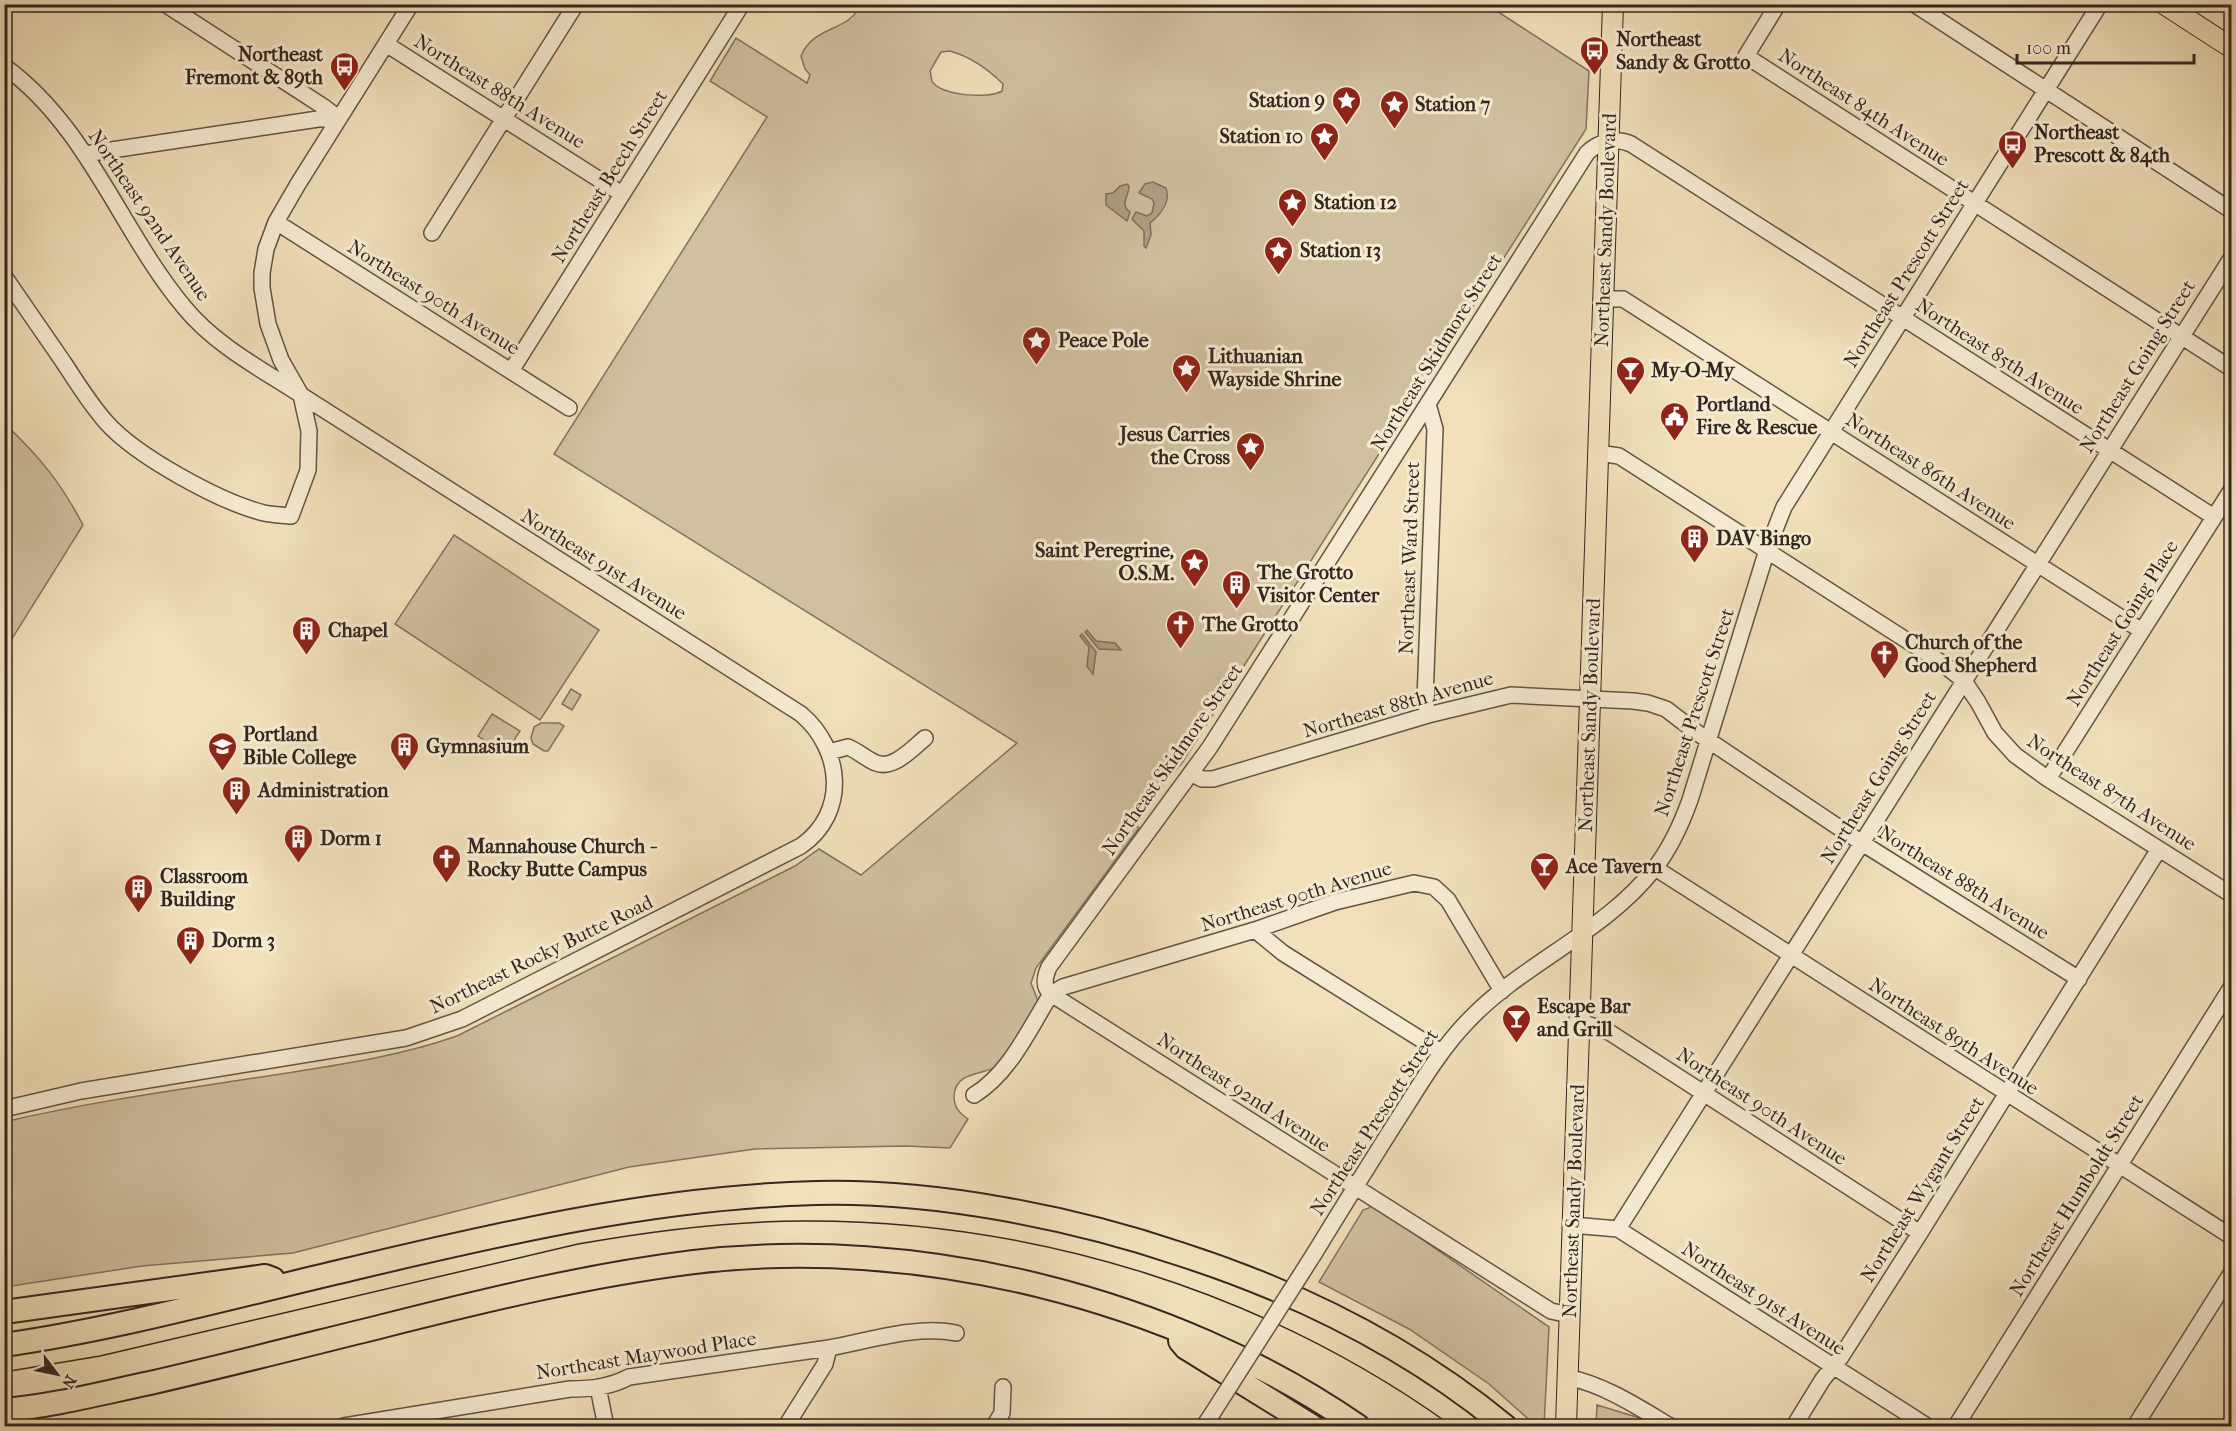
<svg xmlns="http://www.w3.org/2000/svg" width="2236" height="1431" font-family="'IM FELL French Canon',serif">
<rect width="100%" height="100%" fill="#f1e0ba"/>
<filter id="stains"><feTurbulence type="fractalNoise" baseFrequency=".00333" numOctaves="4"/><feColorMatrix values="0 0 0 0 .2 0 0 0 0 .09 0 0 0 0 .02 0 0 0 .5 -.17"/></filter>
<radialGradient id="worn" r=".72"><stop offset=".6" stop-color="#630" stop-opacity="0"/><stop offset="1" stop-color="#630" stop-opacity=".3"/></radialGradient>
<path fill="#d1c0a0" stroke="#827360" stroke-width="1.5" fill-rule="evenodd" d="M1486 4 1589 71 1586 129 1182 763 1130 821 1139 828 1036 968 1031 983 1040 1006C1033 1016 1008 1060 1001 1065 986 1075 955 1070 954 1096 954 1107 959 1113 968 1119L950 1148 906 1146 755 1149 629 1167 293 1253 142 1266 5 1287 4 1122C93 1101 184 1089 274 1075 337 1065 397 1057 457 1036L795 866 819 849 861 875 1017 743 554 454 767 117 710 81 736 38 807 83 810 75 805 69 801 56C814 25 847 33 861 5ZM950 51C971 57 987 68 1003 84L1002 91C989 99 940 96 932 81 931 78 931 74 930 71L941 52Z
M5 424C40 457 61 483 83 525L5 650Z
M454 535 599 630 540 720 395 624Z
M571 689 581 695 572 710 562 704Z
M492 714 520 731 505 754 478 736Z
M541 723H559L564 726 548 751H544L533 744 531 738 534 727Z
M1371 1204 1549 1327 1544 1426H1536L1489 1384 1409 1329 1319 1282 1363 1210 1369 1208Z
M1597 1405 1653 1422 1659 1426H1596Z"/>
<path fill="#b0a186" stroke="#7e705d" stroke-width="1.5" d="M1153 182 1166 188C1171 202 1160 215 1150 223L1151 235 1146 248 1144 246V231L1132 219 1136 212 1147 216 1152 213 1154 203 1152 199 1139 193 1145 184Z
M1127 184 1129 186C1129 197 1119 204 1130 212L1127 221 1106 205V194L1113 193 1120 186Z
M1087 630 1096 641 1115 643 1121 650 1099 649 1085 632Z
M1082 634 1096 652 1093 674 1087 666 1089 647 1080 636Z"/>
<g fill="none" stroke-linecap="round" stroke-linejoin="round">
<defs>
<path id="minor" d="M165 4 324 107 338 118
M1778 4 1746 56 2232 369
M1914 4 2232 211
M386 44 622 194
M4 66C88 127 120 230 184 307 215 345 261 369 301 395L801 714C842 749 849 812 801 846L462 1019 406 1038 81 1091 4 1109
M85 154 318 119 338 118
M276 222 569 408
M432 233 576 4
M4 276C24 305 44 334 64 363 77 383 90 404 106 422 136 456 220 502 264 513 273 515 282 515 291 516L308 470 309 431 301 395 281 360 268 324 262 288V273L266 249 276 222 298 184 411 4
M1603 299H1623L2142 631
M511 371 742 4
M1598 453 1619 456 1942 663 1964 681 1978 702 1995 733 2015 755 2048 779 2232 895
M1428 715 1425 700 1435 429 1428 404
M829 752 848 747C858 751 866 759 876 763 893 770 913 748 925 738
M1192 774 1202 779H1213L1428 715 1511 695 1633 701 1648 703 1666 709 1696 732 1862 843 2079 979
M2048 779 2232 489
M1655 868 2232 1237
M1255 930 1283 953 1441 1052
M1579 1021 1609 1032 1920 1233
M974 1095C1010 1073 1029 1029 1051 994L1063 987 1255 930 1335 902 1414 883 1434 887 1448 900 1502 991
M1572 1225 1618 1229 1927 1426
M1618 1229 2232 257
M1314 1254C1341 1210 1368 1166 1396 1122 1418 1088 1439 1051 1467 1022 1522 963 1604 933 1654 869 1670 849 1681 825 1690 800L1767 550 1784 507 2100 4
M1569 1315 1551 1311 1051 994C1042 986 1045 976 1049 967L1210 747 1587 153C1598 142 1616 137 1631 144L2214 517
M1567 1377C1605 1385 1638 1407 1670 1426
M598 1387 605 1422 602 1426
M344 1426 570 1389C592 1389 610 1387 629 1377 695 1367 762 1358 829 1348 869 1341 915 1325 956 1333
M786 1426 825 1364 829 1348
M994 1426 1002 1413 1003 1387
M1204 1426 1212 1414
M1794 1426 1823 1379 1841 1357 1920 1233 2159 849
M1956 1426 2232 986
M2135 1426 2232 1272"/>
<path id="major" d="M2164 4 2232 48
M1566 1426 1613 4"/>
<path id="highway" d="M4 1312 265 1276 273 1279
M1180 1341 1186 1348 1312 1426
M4 1345C122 1328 235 1296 351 1269 503 1233 658 1197 816 1193 933 1190 1070 1217 1180 1254 1298 1292 1409 1347 1505 1426
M4 1410C53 1406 102 1393 150 1383 228 1365 306 1345 383 1326 486 1300 589 1275 694 1262 918 1235 1173 1298 1358 1426"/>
</defs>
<use href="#minor" stroke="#625446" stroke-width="18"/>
<use href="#major" stroke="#332620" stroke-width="22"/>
<use href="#highway" stroke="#332620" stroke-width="26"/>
<use href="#minor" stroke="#f6ebd2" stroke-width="15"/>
<use href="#major" stroke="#f1e0ba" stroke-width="20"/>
<use href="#highway" stroke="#f1e0ba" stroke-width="22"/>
<path stroke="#332620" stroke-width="1.5" d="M4 1372 100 1356 578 1244C652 1231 727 1221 803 1221 1034 1220 1264 1291 1452 1426"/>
<defs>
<path id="minor-bridge" d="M1212 1414 1314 1254"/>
</defs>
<use href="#minor-bridge" stroke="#625446" stroke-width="18" stroke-linecap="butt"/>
<use href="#minor-bridge" stroke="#f6ebd2" stroke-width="15"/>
</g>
<defs>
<symbol id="bus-pin" viewBox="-11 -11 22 30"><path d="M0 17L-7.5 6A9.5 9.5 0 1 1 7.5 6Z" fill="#8f2418" stroke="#f6ebd2"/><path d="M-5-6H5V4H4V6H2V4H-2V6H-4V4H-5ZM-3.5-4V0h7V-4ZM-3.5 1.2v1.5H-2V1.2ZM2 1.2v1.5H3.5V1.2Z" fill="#fff"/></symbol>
<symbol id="sight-pin" viewBox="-11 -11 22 30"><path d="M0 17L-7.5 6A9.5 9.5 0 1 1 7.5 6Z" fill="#8f2418" stroke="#f6ebd2"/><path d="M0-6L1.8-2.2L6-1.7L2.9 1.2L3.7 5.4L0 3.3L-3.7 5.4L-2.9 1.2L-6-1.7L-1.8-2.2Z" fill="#fff"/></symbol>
<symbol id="bar-pin" viewBox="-11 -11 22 30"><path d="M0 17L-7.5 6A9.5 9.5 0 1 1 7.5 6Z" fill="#8f2418" stroke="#f6ebd2"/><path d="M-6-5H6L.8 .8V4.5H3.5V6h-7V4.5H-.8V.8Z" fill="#fff"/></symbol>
<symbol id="civic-pin" viewBox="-11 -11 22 30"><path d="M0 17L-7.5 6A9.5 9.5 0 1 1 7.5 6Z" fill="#8f2418" stroke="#f6ebd2"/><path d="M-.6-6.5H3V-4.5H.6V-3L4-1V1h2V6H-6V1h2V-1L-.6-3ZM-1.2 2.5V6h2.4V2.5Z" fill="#fff"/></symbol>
<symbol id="building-pin" viewBox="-11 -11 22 30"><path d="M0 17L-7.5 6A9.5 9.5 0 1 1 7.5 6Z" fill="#8f2418" stroke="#f6ebd2"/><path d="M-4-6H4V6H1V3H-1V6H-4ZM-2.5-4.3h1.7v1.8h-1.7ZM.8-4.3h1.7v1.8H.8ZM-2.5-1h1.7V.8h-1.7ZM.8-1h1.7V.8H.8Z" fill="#fff"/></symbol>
<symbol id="church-pin" viewBox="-11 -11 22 30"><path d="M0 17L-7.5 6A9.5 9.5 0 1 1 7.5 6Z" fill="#8f2418" stroke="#f6ebd2"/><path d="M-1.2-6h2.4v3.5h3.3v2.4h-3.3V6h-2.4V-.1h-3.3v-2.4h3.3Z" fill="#fff"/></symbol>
<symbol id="university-pin" viewBox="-11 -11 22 30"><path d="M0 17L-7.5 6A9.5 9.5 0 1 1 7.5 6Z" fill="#8f2418" stroke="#f6ebd2"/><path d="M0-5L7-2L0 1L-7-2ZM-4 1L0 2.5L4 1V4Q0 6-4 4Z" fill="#fff"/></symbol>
</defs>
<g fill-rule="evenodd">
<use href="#bus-pin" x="1578" y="34" width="33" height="45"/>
<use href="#bus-pin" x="328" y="50" width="33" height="45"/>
<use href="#sight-pin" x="1330" y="84" width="33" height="45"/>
<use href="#sight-pin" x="1378" y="88" width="33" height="45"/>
<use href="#sight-pin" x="1308" y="120" width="33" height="45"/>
<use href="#bus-pin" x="1996" y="128" width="33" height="45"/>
<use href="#sight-pin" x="1276" y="186" width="33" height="45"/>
<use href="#sight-pin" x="1262" y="234" width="33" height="45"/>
<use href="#sight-pin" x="1020" y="324" width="33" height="45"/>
<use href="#sight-pin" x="1170" y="352" width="33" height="45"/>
<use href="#bar-pin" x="1614" y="354" width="33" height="45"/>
<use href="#civic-pin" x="1658" y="400" width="33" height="45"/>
<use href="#sight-pin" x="1234" y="430" width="33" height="45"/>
<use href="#building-pin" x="1678" y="522" width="33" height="45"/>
<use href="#sight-pin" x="1178" y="546" width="33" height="45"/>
<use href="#building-pin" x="1220" y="568" width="33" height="45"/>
<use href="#church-pin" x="1164" y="608" width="33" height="45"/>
<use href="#building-pin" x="290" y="614" width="33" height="45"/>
<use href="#church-pin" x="1868" y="638" width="33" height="45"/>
<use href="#university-pin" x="206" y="730" width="33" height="45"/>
<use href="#building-pin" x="388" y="730" width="33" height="45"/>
<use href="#building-pin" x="220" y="774" width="33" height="45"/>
<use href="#building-pin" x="282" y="822" width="33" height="45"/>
<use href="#church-pin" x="430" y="842" width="33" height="45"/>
<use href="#bar-pin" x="1528" y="850" width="33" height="45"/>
<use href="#building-pin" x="122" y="872" width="33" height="45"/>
<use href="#building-pin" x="174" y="924" width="33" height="45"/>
<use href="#bar-pin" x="1500" y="1002" width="33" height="45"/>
</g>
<g text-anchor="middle" stroke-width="6" stroke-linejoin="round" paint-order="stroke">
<g font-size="20" font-weight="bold" fill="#332620" stroke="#f6ebd2" text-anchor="start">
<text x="1616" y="46">Northeast<tspan x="1616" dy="23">Sandy &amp; Grotto</tspan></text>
<text x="323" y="61" text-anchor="end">Northeast<tspan x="323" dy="23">Fremont &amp; 89th</tspan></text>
<text x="1325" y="107" text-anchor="end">Station 9</text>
<text x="1415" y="111">Station 7</text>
<text x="2034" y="139">Northeast<tspan x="2034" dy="23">Prescott &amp; 84th</tspan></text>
<text x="1303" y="143" text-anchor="end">Station 10</text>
<text x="1314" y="209">Station 12</text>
<text x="1300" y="257">Station 13</text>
<text x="1058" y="347">Peace Pole</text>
<text x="1208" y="363">Lithuanian<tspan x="1208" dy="23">Wayside Shrine</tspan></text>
<text x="1651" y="377">My-O-My</text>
<text x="1696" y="411">Portland<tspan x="1696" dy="23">Fire &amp; Rescue</tspan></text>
<text x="1230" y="441" text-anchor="end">Jesus Carries<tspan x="1230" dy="23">the Cross</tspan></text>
<text x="1716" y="545">DAV Bingo</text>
<text x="1174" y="557" text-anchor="end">Saint Peregrine,<tspan x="1174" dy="23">O.S.M.</tspan></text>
<text x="1257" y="579">The Grotto<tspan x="1257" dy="23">Visitor Center</tspan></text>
<text x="1202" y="631">The Grotto</text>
<text x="328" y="637">Chapel</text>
<text x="1905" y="649">Church of the<tspan x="1905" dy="23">Good Shepherd</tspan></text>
<text x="243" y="741">Portland<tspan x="243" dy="23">Bible College</tspan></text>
<text x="426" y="753">Gymnasium</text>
<text x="258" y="797">Administration</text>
<text x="320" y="845">Dorm 1</text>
<text x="467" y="853">Mannahouse Church -<tspan x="467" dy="23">Rocky Butte Campus</tspan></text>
<text x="1566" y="873">Ace Tavern</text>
<text x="160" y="883">Classroom<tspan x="160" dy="23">Building</tspan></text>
<text x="212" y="947">Dorm 3</text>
<text x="1537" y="1013">Escape Bar<tspan x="1537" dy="23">and Grill</tspan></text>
</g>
<g font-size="20" fill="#332620" stroke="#f6ebd2">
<text transform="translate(500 91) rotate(32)" y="7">Northeast 88th Avenue</text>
<text transform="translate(1864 107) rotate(33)" y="7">Northeast 84th Avenue</text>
<text transform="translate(609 176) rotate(-58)" y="7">Northeast Beech Street</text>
<text transform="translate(150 215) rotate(56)" y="7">Northeast 92nd Avenue</text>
<text transform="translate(1605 230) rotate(-88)" y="7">Northeast Sandy Boulevard</text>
<text transform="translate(1906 273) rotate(-58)" y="7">Northeast Prescott Street</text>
<text transform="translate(434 297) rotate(32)" y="7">Northeast 90th Avenue</text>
<text transform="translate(1436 352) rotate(-58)" y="7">Northeast Skidmore Street</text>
<text transform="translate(2000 356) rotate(33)" y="7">Northeast 85th Avenue</text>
<text transform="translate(2137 366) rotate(-58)" y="7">Northeast Going Street</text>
<text transform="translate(1931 471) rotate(33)" y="7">Northeast 86th Avenue</text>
<text transform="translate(1409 558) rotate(-88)" y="7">Northeast Ward Street</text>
<text transform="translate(604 564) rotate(32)" y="7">Northeast 91st Avenue</text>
<text transform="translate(2122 623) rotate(-58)" y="7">Northeast Going Place</text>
<text transform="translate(1398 704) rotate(-16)" y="7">Northeast 88th Avenue</text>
<text transform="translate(1694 712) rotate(-72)" y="7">Northeast Prescott Street</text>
<text transform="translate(1589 715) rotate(-88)" y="7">Northeast Sandy Boulevard</text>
<text transform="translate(1172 759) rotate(-55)" y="7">Northeast Skidmore Street</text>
<text transform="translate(1878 777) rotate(-58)" y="7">Northeast Going Street</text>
<text transform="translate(2112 792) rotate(33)" y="7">Northeast 87th Avenue</text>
<text transform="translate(1964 882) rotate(32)" y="7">Northeast 88th Avenue</text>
<text transform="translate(1296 896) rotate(-17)" y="7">Northeast 90th Avenue</text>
<text transform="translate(541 954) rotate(-26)" y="7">Northeast Rocky Butte Road</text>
<text transform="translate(1954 1036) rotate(33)" y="7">Northeast 89th Avenue</text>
<text transform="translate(1244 1092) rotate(33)" y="7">Northeast 92nd Avenue</text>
<text transform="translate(1762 1106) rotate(33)" y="7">Northeast 90th Avenue</text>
<text transform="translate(1374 1122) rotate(-57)" y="7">Northeast Prescott Street</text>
<text transform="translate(1922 1189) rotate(-58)" y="7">Northeast Wygant Street</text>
<text transform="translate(2076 1195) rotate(-58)" y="7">Northeast Humboldt Street</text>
<text transform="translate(1573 1201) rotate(-88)" y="7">Northeast Sandy Boulevard</text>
<text transform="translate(1764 1298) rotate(33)" y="7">Northeast 91st Avenue</text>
<text transform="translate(646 1355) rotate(-9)" y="7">Northeast Maywood Place</text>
</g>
</g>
<rect width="2236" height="1431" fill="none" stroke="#f1e0ba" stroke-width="24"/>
<rect x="6" y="6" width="2224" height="1419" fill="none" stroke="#332620" stroke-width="3"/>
<rect x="12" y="12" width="2212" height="1407" fill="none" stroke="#332620" stroke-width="1.5"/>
<g transform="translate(57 1374) rotate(122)" stroke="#f6ebd2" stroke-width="4.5" paint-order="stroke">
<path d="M0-4.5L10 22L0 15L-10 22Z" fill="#332620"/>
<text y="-9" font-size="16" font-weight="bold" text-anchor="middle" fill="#332620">N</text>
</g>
<path d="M2017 54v9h177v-9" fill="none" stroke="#332620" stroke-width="3"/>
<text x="2026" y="54" font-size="18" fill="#332620" stroke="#f6ebd2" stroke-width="4.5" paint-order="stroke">100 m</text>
<rect width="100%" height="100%" filter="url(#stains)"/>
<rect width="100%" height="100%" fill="url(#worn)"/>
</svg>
